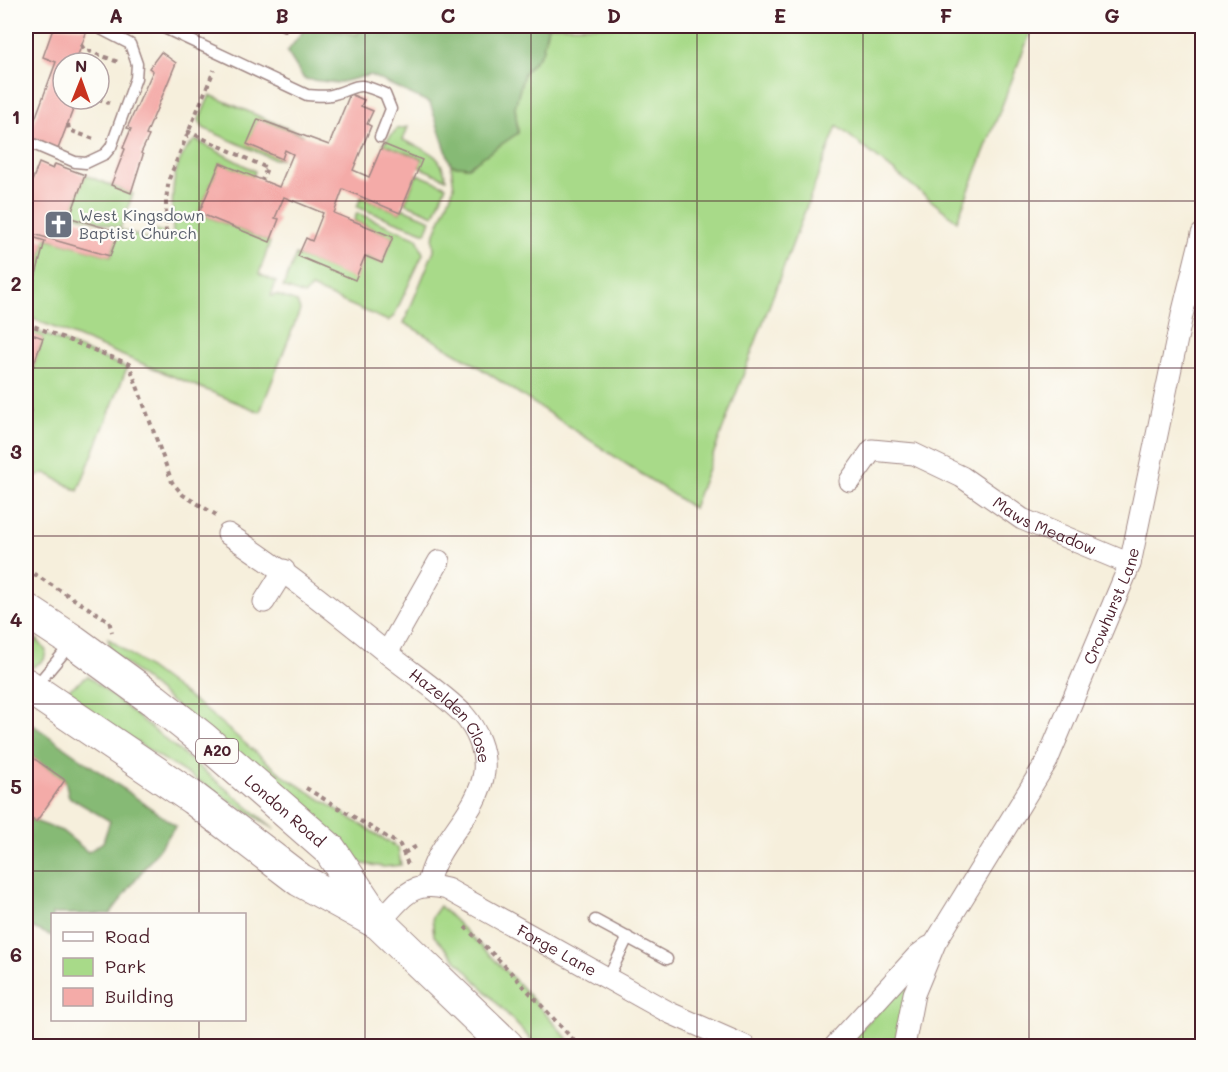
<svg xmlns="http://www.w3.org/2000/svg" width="1228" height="1072" font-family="Mali,sans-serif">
<rect width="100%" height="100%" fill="#fdfcf7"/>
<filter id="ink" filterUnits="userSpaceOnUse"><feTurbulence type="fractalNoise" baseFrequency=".0167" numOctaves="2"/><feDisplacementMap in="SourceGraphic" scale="12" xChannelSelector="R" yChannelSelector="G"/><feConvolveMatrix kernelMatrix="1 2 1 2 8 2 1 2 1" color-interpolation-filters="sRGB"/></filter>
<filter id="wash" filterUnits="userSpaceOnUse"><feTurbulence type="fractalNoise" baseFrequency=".008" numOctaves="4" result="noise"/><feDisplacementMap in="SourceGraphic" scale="24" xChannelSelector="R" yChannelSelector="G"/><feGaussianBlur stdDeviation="1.35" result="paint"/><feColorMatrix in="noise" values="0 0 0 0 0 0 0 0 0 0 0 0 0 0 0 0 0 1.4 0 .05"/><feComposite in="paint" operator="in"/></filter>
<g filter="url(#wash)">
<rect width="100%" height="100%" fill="#f6efdc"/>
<path fill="#a8da89" stroke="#797c5a" stroke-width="1.5" d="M312 26H363L357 35 317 27 303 31Z
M548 26H1033L957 221 837 126 693 508 468 360 404 323 434 250 433 238 454 187 451 165 468 167 518 133 515 107 524 73 542 52Z
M210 95 303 135 302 137 258 119 248 144 282 159H273L203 128 199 120Z
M408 127 403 140C426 151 441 152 446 179L419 167 422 159 383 144 397 129Z
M196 140 255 171 253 177 220 163 199 213 270 242 259 274 276 282 271 296 277 295 297 302 300 310 260 412 26 316 46 238 111 256 120 228 71 214 85 175 133 194 120 229 151 241 156 230 173 236C172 207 168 160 196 140Z
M417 174 446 186 434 215 405 203Z
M361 197 400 213 402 208 431 220 426 233 357 207Z
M357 213 417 238 423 254 394 316 388 321 311 288 304 295 283 287 296 255 355 279 365 256 382 263 393 237 354 221Z
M26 327 127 368 78 491 46 473 26 478 28 441 26 440V420L30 417 32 410 30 403 26 401V389L43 338 26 332Z
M108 638 202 707 285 777 398 848 401 865 384 867 363 864 111 651Z
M37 639 46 651 44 660 27 671 26 657Z
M88 676 275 829 61 695Z
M440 906 517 982 574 1046H537L434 936 432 917Z
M912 981 897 1046H844L905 985Z"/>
<path fill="#86ba75" stroke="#686c50" stroke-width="1.5" d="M363 26H548L542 52 524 73 515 107 518 133 468 167 451 165 430 103 370 75 337 83 304 79 287 52 303 31 317 27 357 35Z
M26 720 176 826 110 914H52V936L26 925V818L62 831 88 852 103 842 110 821 69 797 65 780 26 753Z"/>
<g id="blocks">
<path fill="#f4aba8" d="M54 26 88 28 75 63H63V99H77L58 149 28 138 56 62 43 57Z
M273 26H289L285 32Z
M161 52 176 63 146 135 149 136 141 153 143 155 131 193 111 185 125 149 123 148 131 129 127 128 153 71 149 68Z
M350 94 364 100 361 106 373 111 367 124 371 126 353 170 369 177 383 144 422 160 400 213 343 189 334 213 393 237 382 263 365 256 355 280 298 256 306 238 312 241 323 213 284 197 275 218 279 219 270 242 199 213 220 163 279 187 293 154 285 150 282 159 247 144 258 119 329 145Z
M39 163 53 169 55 164 85 175 71 214 63 211 61 215 119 232 110 256 26 232V197Z
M26 235 45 241 26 312Z
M26 332 43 338 32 369 26 367Z
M26 401 30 403 32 410 30 417 26 420Z
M26 753 65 780 36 822 26 815Z"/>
</g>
</g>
<g filter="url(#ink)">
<use href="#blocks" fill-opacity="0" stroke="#a08784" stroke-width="1.5"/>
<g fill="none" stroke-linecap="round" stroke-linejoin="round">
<defs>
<path id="lane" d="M160 26 307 95C314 95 323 97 331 95 360 88 352 79 385 94L391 109 380 137
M26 141 75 162 86 163 105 154 111 147 136 78 137 64 130 44 95 26
M35 687 71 644
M595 920 667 959
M608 978 628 937"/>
<g id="street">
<path id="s1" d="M850 481 872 450 914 454 962 477 1022 519 1130 564"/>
<path id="s2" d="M228 534C285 571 336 612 388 654 413 674 441 692 463 714 477 730 486 751 484 772 479 813 434 844 428 885"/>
<path d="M264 602 284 570"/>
<path d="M387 653 439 561"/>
<path id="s3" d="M379 923C401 899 411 879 447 889L670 1013 745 1046"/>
<path d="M835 1046 917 956 929 947"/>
<path id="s4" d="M904 1046 914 994 935 943 1047 761 1130 564 1182 315 1202 234"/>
</g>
<g id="primary">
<path id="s5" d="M26 610 73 641 154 700 203 739 330 850 379 923 507 1046"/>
<path d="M26 685 193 798 300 880 375 921"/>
</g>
</defs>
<use href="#lane" stroke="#a08784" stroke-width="13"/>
<use href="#street" stroke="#a08784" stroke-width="23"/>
<use href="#primary" stroke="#a08784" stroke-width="35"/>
<path stroke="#a08784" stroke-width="4" stroke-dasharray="4.5 4.5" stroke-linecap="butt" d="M81 45 84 49 118 62
M98 99 109 103
M68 124 69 130 94 139
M187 131 267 168 262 180
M166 233V200L169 179 214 70
M26 323 129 364 172 482 183 495 218 516
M26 569 109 621 112 632
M306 788 400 845 409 867
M404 853 417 846
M465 927 503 964 579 1046
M767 1042 786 1046"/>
<use href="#lane" stroke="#fff" stroke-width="10"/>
<use href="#street" stroke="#fff" stroke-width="21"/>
<use href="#primary" stroke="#fff" stroke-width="33"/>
</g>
</g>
<path fill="none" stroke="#4a1f2b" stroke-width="1.5" stroke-opacity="0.55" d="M199 26V914M365 26V1046M531 26V1046M697 26V1046M863 26V1046M1029 26V1046M26 201H1202M26 368H1202M26 536H1202M26 704H1202M26 871H1202M199 1020V1046"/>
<defs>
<symbol id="church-square" viewBox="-11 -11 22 22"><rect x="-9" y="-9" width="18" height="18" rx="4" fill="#6b7280" stroke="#fdfcf7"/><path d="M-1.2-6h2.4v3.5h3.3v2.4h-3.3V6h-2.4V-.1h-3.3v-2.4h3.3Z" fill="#fff"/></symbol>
</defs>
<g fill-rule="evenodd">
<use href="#church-square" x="42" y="208" width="33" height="33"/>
</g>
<g text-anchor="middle" stroke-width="4.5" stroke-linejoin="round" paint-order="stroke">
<rect fill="#fdfcf7" stroke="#806168" stroke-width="1.5" x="196" y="739" width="42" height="24" rx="4.5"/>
<g font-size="15" font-weight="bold" fill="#4a1f2b">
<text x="217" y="756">A20</text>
</g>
<g font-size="16" fill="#5b616d" stroke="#fdfcf7" text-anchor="start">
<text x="79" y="221">West Kingsdown<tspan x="79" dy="18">Baptist Church</tspan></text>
</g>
<g font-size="16" fill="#4a1f2b" stroke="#fdfcf7">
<text dy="6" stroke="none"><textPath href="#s1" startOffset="230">Maws Meadow</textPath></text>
<text dy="6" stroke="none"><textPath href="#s4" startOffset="490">Crowhurst Lane</textPath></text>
<text dy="6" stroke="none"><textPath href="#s2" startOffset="290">Hazelden Close</textPath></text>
<text dy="6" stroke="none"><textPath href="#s5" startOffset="328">London Road</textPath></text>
<text dy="6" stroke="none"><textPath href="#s3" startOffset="208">Forge Lane</textPath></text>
</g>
</g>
<rect width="1228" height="1072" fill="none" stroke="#fdfcf7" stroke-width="66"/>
<rect x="51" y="913" width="195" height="108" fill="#fdfcf7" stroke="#b5a4a5" stroke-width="1.5"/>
<rect x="63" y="932" width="30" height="9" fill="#ffffff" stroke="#b5a4a5" stroke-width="1.5"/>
<text x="105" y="943" font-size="18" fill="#4a1f2b">Road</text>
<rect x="63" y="958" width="30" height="18" fill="#a8da89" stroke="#b5a4a5" stroke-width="1.5"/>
<text x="105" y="973" font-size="18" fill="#4a1f2b">Park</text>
<rect x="63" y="988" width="30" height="18" fill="#f4aba8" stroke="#b5a4a5" stroke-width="1.5"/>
<text x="105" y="1003" font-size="18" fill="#4a1f2b">Building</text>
<g transform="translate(81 81) rotate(1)"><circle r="28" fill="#fdfcf7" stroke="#b5a4a5" stroke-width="1.5"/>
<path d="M0-4.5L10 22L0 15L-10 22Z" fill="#c8321e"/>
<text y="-9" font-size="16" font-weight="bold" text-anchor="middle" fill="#4a1f2b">N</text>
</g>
<rect x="33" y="33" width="1162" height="1006" fill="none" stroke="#4a1f2b" stroke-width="2"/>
<g font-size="20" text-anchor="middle" font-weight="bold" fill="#4a1f2b">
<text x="116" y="23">A</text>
<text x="282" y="23">B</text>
<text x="448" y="23">C</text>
<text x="614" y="23">D</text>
<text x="780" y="23">E</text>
<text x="946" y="23">F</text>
<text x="1112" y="23">G</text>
<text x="16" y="124">1</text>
<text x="16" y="291">2</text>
<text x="16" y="459">3</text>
<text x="16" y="627">4</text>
<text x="16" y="794">5</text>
<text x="16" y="962">6</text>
</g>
</svg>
